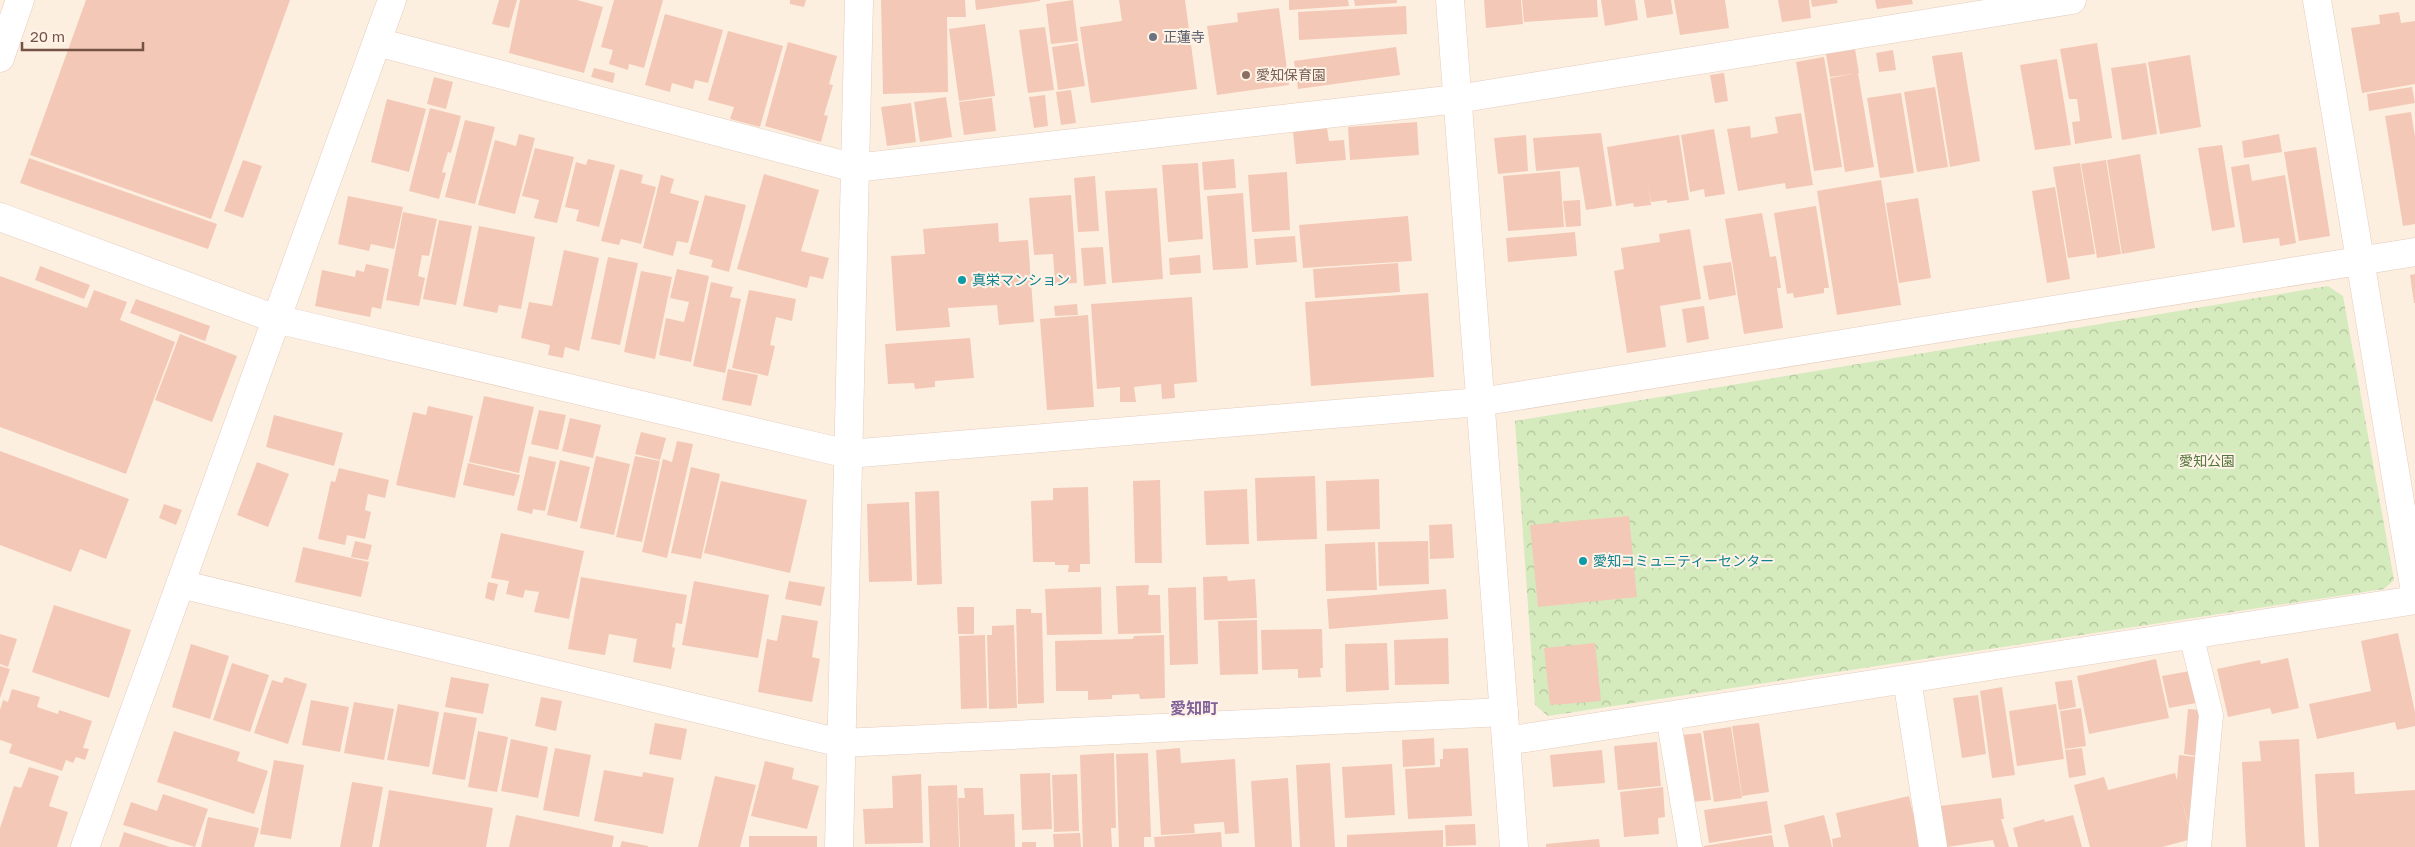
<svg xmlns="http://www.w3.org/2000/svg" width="2415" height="847" font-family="'Golos Text','Noto Sans JP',sans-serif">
<defs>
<pattern id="park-crowns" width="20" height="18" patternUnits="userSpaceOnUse" patternTransform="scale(1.25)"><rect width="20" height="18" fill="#d5ebbe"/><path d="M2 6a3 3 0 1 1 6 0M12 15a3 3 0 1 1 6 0" fill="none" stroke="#b1c19c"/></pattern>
</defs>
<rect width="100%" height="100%" fill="#fdefe0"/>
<path fill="url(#park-crowns)" d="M2328 286 2343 296 2394 580 2384 589 1548 716 1535 705 1515 421Z"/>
<path fill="#f4c8b6" d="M86 0H290L211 219 30 155Z
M499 0H517L509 28 492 24Z
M520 0H577L603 7 584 73 509 53Z
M614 0H663L644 68 629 64 628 70 609 64 613 50 601 47Z
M790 0H806L804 7 790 4Z
M881 0H965L966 17H947L948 92 883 94Z
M975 0H1040V1L976 10Z
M1073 0 1078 41 1051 44 1046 4Z
M1119 0H1185L1197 89 1091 103 1080 27 1122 21Z
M1289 0H1348L1349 6 1289 10Z
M1354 0H1397V3L1355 6Z
M1484 0H1521L1523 24 1486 28Z
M1522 0H1597L1598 17 1524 22Z
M1601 0H1635L1638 20 1605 26Z
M1644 0H1671L1673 14 1647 18Z
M1674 0H1725L1729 28 1680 35Z
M1778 0H1809L1811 18 1782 22Z
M1811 0H1837L1838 3 1812 7Z
M1875 0H1912L1913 4 1877 9Z
M1406 6 1407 34 1299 40 1298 12Z
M1279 8 1289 85 1217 95 1207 26 1238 22 1237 13Z
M2399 12 2401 23 2415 21V84L2362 93 2351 28 2380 24 2379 15Z
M665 14 723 30 708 83 695 80 693 89 672 83 670 92 645 85Z
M985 24 995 96 959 101 949 29Z
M1045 27 1054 90 1028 93 1019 30Z
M728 31 783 46 760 127 730 119 734 107 708 100Z
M788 42 837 56 829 84 833 85 824 115 828 116 821 142 765 126Z
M1078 43 1085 86 1058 90 1052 47Z
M2097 43 2112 138 2075 144 2072 122 2080 121 2077 99H2069L2060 49Z
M1396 47 1400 75 1298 89 1294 61Z
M1855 49 1859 73 1830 77 1826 54Z
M1893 50 1896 70 1879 72 1876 53Z
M1962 52 1980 161 1950 167 1932 56Z
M2190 55 2201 127 2160 134 2148 62Z
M1824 57 1842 167 1814 171 1796 62Z
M2057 59 2071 145 2035 150 2020 65Z
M2146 63 2157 134 2122 140 2111 68Z
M594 68 615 73 613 83 591 77Z
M1724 73 1728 101 1715 103 1710 75Z
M1858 73 1874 167 1845 172 1830 78Z
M434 77 453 82 446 109 427 104Z
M1935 87 1948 167 1917 172 1904 92Z
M2412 87 2415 103 2369 111 2367 94Z
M1071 90 1076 123 1061 125 1056 92Z
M1901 93 1914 173 1880 178 1867 98Z
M1045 95 1048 126 1034 128 1029 97Z
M946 97 952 137 920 142 914 102Z
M992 98 996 131 964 135 959 102Z
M387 99 426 109 409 172 371 162Z
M911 103 916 142 887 146 881 107Z
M430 108 461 116 451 153 448 152 442 172 446 173 439 199 409 191Z
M2411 112 2415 137V224L2403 226 2385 116Z
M1801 113 1813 185 1786 189 1785 183 1738 191 1727 129 1750 126 1751 138 1778 133 1775 117Z
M465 120 495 127 475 204 445 197Z
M1417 122 1419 155 1350 160 1348 127Z
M1327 128 1329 141 1344 140 1346 160 1296 164 1293 131Z
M1714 129 1725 194 1705 197 1704 189 1690 192 1681 135Z
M1601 133 1612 206 1586 210 1579 167 1536 171 1533 138Z
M519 134 535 138 515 214 478 205 495 140 516 146Z
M2279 134 2282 152 2244 158 2242 141Z
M1526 135 1528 171 1498 174 1494 138Z
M1679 135 1689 200 1667 203V200L1651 202 1648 184 1651 205 1634 207 1633 203 1616 206 1607 147Z
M2222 145 2235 227 2212 231 2198 148Z
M2316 147 2330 236 2299 241 2284 152Z
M535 148 574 157 557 223 534 218 539 200 522 196Z
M2140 154 2155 248 2122 254 2107 160Z
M29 158 217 224 208 249 20 183Z
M588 159 615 165 599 227 576 221 579 210 565 207 576 162 586 165Z
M1234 159 1236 188 1204 190 1202 162Z
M243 160 262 166 243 218 224 211Z
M2106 160 2121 254 2097 258 2081 164Z
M1198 163 1203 239 1168 242 1162 165Z
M2080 163 2095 254 2068 258 2053 167Z
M2249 164 2252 181 2285 175 2296 243 2280 246 2279 238 2243 243 2231 167Z
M620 169 643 175 641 183 656 187 641 244 621 239 619 245 601 241Z
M1560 171 1564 227 1508 231 1503 176Z
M1287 172 1290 230 1252 232 1248 175Z
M764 174 819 190 801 251 829 258 823 279 810 276 807 288 737 269Z
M661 175 674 179 670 193 699 201 688 243 677 241 673 256 643 248Z
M1095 176 1099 231 1078 232 1074 178Z
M1881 180 1901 305 1837 315 1817 191Z
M2055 187 2070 279 2047 283 2032 191Z
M1157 188 1163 279 1112 283 1105 191Z
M1243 193 1248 268 1213 270 1207 196Z
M705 195 746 205 729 272 711 267 713 260 689 254Z
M1071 195 1077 283 1055 284 1053 254 1034 255 1029 198Z
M348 196 403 207 394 249 371 244 369 251 338 244Z
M1918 198 1931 278 1899 283 1886 203Z
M1580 200 1581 226 1566 227 1563 201Z
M1816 206 1829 288H1824V293L1794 298 1793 293 1787 294 1774 213Z
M403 212 437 219 429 256 422 255 418 276 425 278 419 306 386 300Z
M1762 213 1770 257 1776 256 1781 288H1777L1783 328 1744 334 1725 219Z
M1408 216 1412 261 1303 268 1299 225Z
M439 220 472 226 456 305 423 299Z
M998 223 999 242 1028 240 1034 322 999 325 997 305 948 308 950 327 896 331 891 256 925 254 923 229Z
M479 226 535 237 521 309 499 305 497 313 463 306Z
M1690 229 1701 299 1660 306 1666 347 1627 353 1614 271 1624 269 1621 248 1660 242 1659 234Z
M1575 232 1577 256 1508 262 1506 238Z
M1295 236 1297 262 1256 265 1254 239Z
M1103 247 1106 284 1084 286 1081 248Z
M564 250 599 258 579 351 565 347 563 358 548 355 550 345 521 338 529 302 552 306Z
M1200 255 1201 273 1170 275 1169 258Z
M608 257 638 263 620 345 591 339Z
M1731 262 1736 295 1709 300 1703 266Z
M1398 263 1400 292 1315 298 1313 269Z
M366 264 389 269 381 309 372 307 370 317 315 306 322 270 355 277 356 270 364 272Z
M40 266 90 285 84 299 35 280Z
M677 269 709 276 691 362 659 355 666 318 684 322 689 302 670 298Z
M641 271 672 277 655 359 624 352Z
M2415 274V303H2414L2410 275Z
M0 276 87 308 94 290 127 302 120 320 175 342 126 474 0 427Z
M711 282 733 287 730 297 741 299 725 373 693 366Z
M749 290 796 299 792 321 776 317 770 345 775 346 768 376 732 368Z
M1428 293 1434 377 1311 386 1305 302Z
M1192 297 1197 382 1174 384 1175 398 1162 399 1161 384 1134 387 1136 402H1120V387L1097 389 1091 304Z
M136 299 210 326 205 341 130 313Z
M1077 304 1078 315 1055 316 1054 306Z
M1704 306 1709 339 1687 343 1682 309Z
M1088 315 1094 407 1047 410 1040 319Z
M180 334 237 356 212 422 155 400Z
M970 338 974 378 935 381V387L915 389 914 383 888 384 885 344Z
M728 369 758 375 751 406 722 400Z
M484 396 534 407 519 473 469 462Z
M428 406 473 416 455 498 396 485 413 412 426 415Z
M539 410 566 415 558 450 531 444Z
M274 415 343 433 334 466 266 447Z
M570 418 601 425 593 458 562 451Z
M641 432 666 438 660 460 635 454Z
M677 441 693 444 667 558 642 552 663 459 672 462Z
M0 451 129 499 106 559 80 549 71 572 0 545Z
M529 456 556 462 545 511 533 509 532 514 517 510Z
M596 456 630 464 614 535 580 528Z
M635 456 660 461 642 542 616 537Z
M560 460 590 467 577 522 547 515Z
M257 462 289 474 268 527 237 515Z
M468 463 520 475 514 496 463 485Z
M691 467 720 474 701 559 671 553Z
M339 468 389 480 385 498 368 494 365 510 371 512 365 539 347 535 345 545 318 539 331 481 335 482Z
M1315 476 1317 539 1257 541 1255 478Z
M1379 479 1380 529 1327 531 1326 481Z
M1160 480 1162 563H1135L1133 481Z
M721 481 807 500 790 573 704 553Z
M1088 487 1090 564H1080V572H1068L1069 565H1055V562H1033L1031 501 1053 500V488Z
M1247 489 1249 544 1206 545 1204 491Z
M939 491 942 584 917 585 915 492Z
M909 502 912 581 869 582 867 504Z
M164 504 182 510 176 525 159 518Z
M1629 516 1637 597 1538 607 1530 525Z
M1452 524 1454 558 1430 559 1429 525Z
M501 533 584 551 569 619 534 612 539 592 525 590 523 598 506 594 509 581 491 578Z
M355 541 372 545 368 560 351 557Z
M1428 541 1429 584 1379 586 1378 542Z
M1375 542 1377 590 1326 591 1325 544Z
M303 547 369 562 361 597 295 582Z
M1227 576 1228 581 1255 579 1257 618 1204 620 1203 577Z
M581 577 687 595 682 624 676 623 672 647 675 648 671 669 633 662 637 639 609 634 605 655 568 649Z
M694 581 769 595 758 658 682 645Z
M789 581 825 587 821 606 785 599Z
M488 582 498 584 494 601 485 598Z
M1149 585 1148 595H1160L1161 633 1118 634 1116 586Z
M1101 587 1102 634 1047 635 1045 589Z
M1196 587 1198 664 1170 665 1168 588Z
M1446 589 1448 619 1329 629 1327 599Z
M54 605 131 630 109 698 32 672Z
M957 607H974V634H958Z
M1016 609H1031V613H1042L1044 703 1018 704Z
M782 615 818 621 812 657 820 659 812 702 758 692 767 639 777 641Z
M1257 620 1258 674 1220 675 1218 621Z
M1014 625 1017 708 989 709 987 635H992V626Z
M1322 629 1323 668H1320L1321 677 1298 678V669L1262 670 1261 630Z
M2398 633 2415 712V726L2397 730 2395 722 2317 739 2309 704 2371 691 2361 641Z
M0 634 17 639 8 667 0 664Z
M985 635 987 708 961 709 959 636Z
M1164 635 1165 698 1140 699 1139 694 1112 695V699L1088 700V691H1056L1055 641 1133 639 1134 636Z
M1448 638 1449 684 1395 685 1394 640Z
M1387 643 1389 690 1346 692 1345 644Z
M1595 643 1601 701 1550 705 1544 648Z
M191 644 229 656 210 719 172 707Z
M2288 658 2299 708 2272 714 2270 708 2228 717 2217 669 2260 660 2261 664Z
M2156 659 2169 718 2089 734 2077 676Z
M232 663 269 675 250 732 213 720Z
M0 666 10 669 0 698Z
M2190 671 2196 703 2169 708 2162 676Z
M285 677 307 684 288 744 254 733 272 680 282 683Z
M451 677 489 684 483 714 445 707Z
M2072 680 2076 707 2059 710 2055 682Z
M2002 687 2015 775 1992 778 1980 691Z
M12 689 40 697 37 707 58 714 59 710 92 721 83 748 89 749 85 760 76 757 73 763 66 760 62 771 9 753 12 744 0 740V710L3 700 8 702Z
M1978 695 1986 754 1962 758 1953 698Z
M541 697 562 701 556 731 535 726Z
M311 700 349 707 340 752 302 745Z
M354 702 394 709 384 760 344 753Z
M398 704 439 712 429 767 387 760Z
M2056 704 2064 759 2017 766 2009 711Z
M2081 708 2086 746 2065 749 2060 711Z
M2188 709 2201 710 2196 756 2184 754Z
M444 712 477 718 465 780 432 774Z
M655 723 687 729 681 760 649 754Z
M1759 723 1769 792 1742 796 1732 726Z
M1731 727 1742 798 1714 802 1703 731Z
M174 731 240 752 237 761 268 771 254 814 157 782Z
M478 731 508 737 497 792 468 787Z
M1701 733 1711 800 1692 802 1682 735Z
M1434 738 1435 765 1403 767 1402 740Z
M511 739 548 747 538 798 501 791Z
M2299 739 2305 847H2246L2242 762 2261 761 2259 741Z
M1657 742 1661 786 1618 790 1614 746Z
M555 748 591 755 579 817 543 810Z
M1180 748 1181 763 1235 759 1239 833 1225 834 1224 822 1194 824 1195 833 1161 835 1156 750Z
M1468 748 1472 816 1408 819 1405 769 1440 767V759H1443V749Z
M2082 748 2086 775 2069 778 2065 750Z
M1602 750 1605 783 1553 787 1550 755Z
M1114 753 1116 828H1111L1112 847H1083L1080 755Z
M1148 753 1151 837H1144V847H1119L1116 754Z
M2179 755 2196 757 2189 826 2180 794 2192 839 2162 847H2090L2074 785 2104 777 2108 790 2175 773 2177 780Z
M274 760 304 765 291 839 260 834Z
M765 761 794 768 792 779 819 786 807 829 751 816Z
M1330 763 1335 847H1300L1296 765Z
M1392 764 1395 815 1345 818 1342 767Z
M29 767 59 776 49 806 68 812 57 847H0V828L14 786 21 788Z
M604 770 642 777 643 772 674 778 663 834 594 821Z
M2354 772 2355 794 2415 790V847H2319L2315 774Z
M1050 773 1052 829 1022 830 1020 774Z
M921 774 923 843 865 844 863 809 893 808 892 776Z
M1077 774 1079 831 1054 832 1052 775Z
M715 776 756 785 740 847H698Z
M1288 778 1292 847H1255L1251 781Z
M352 782 383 787 372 847H340Z
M957 785 959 847H930L928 786Z
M1663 787 1665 817 1658 818 1659 834 1624 837 1620 792Z
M964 788H983L984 815 1014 814 1015 847H960L958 798H965Z
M389 790 493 808 486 847H379Z
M163 794 208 809 195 847 123 825 131 802 157 811Z
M1909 796 1921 847H1833L1832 839 1841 837 1836 813Z
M2001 798 2004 819H2001L2009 847H1995L1993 840 1947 847 1940 806Z
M1767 801 1772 833 1709 843 1704 810Z
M516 815 614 836 612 847H509Z
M1824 815 1832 847H1789L1784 825Z
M2073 815 2082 847H2018L2013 828 2044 819 2045 822Z
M208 817 259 828 254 847H201Z
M1475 824 1476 845 1446 846 1445 825Z
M1443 830V847H1347V835Z
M124 832 170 847H119Z
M1221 832 1222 847H1155L1154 837Z
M1080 833 1081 847H1054L1053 834Z
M1772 835 1774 847H1704V846Z
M749 836H817V847H749Z
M1599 839 1600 847H1546V844Z
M622 841 648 846V847H620Z
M1022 842H1036V847H1022Z"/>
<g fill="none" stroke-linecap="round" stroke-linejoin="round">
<defs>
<path id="lane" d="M2191 635 2211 715 2199 847
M1668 716 1690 847"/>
<path id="street" d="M2317 0 2415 592
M377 42 855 168 1457 99 2072 0
M0 217 276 319 848 454 1480 402 2415 252
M180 584 841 743 1504 712
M1907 679 1933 847
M1506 741 2415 600
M85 847 392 0
M839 847 859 0"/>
<path id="secondary" d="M1450 0 1514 847
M0 58 20 0"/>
</defs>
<use href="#lane" stroke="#e4ccbe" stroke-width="25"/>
<use href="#street" stroke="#e4ccbe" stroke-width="29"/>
<use href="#secondary" stroke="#e9ccbb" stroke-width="29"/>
<use href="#lane" stroke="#fff" stroke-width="24"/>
<use href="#street" stroke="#fff" stroke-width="28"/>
<use href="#secondary" stroke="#fff" stroke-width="28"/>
</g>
<circle fill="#6b7280" stroke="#fff3e7" stroke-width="2" cx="1153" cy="37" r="5"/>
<circle fill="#8d6e63" stroke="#fff3e7" stroke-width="2" cx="1246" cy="75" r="5"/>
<g fill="#0f9aa8" stroke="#fff3e7" stroke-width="2">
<circle cx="962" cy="280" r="5"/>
<circle cx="1583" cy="561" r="5"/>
</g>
<g text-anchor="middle" stroke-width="4" stroke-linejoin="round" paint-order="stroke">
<g font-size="14" fill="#5b616d" stroke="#fff3e7" text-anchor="start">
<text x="1163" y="42">正蓮寺</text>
</g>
<g font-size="14" fill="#785e54" stroke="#fff3e7" text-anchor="start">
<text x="1256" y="80">愛知保育園</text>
</g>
<g font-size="14" fill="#0d838f" stroke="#fff3e7" text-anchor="start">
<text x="972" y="285">真栄マンション</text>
<text x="1593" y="566">愛知コミュニティーセンター</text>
</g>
<g font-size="14" fill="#52763b" stroke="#fff3e7">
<text x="2207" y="466">愛知公園</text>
</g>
<g font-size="16" font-weight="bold" fill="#806199" stroke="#fff3e7">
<text x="1194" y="714">愛知町</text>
</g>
</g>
<path d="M22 42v8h121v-8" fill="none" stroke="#755246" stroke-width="2.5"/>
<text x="30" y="42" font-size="15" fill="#755246" stroke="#fff3e7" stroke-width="4" paint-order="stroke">20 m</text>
</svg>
